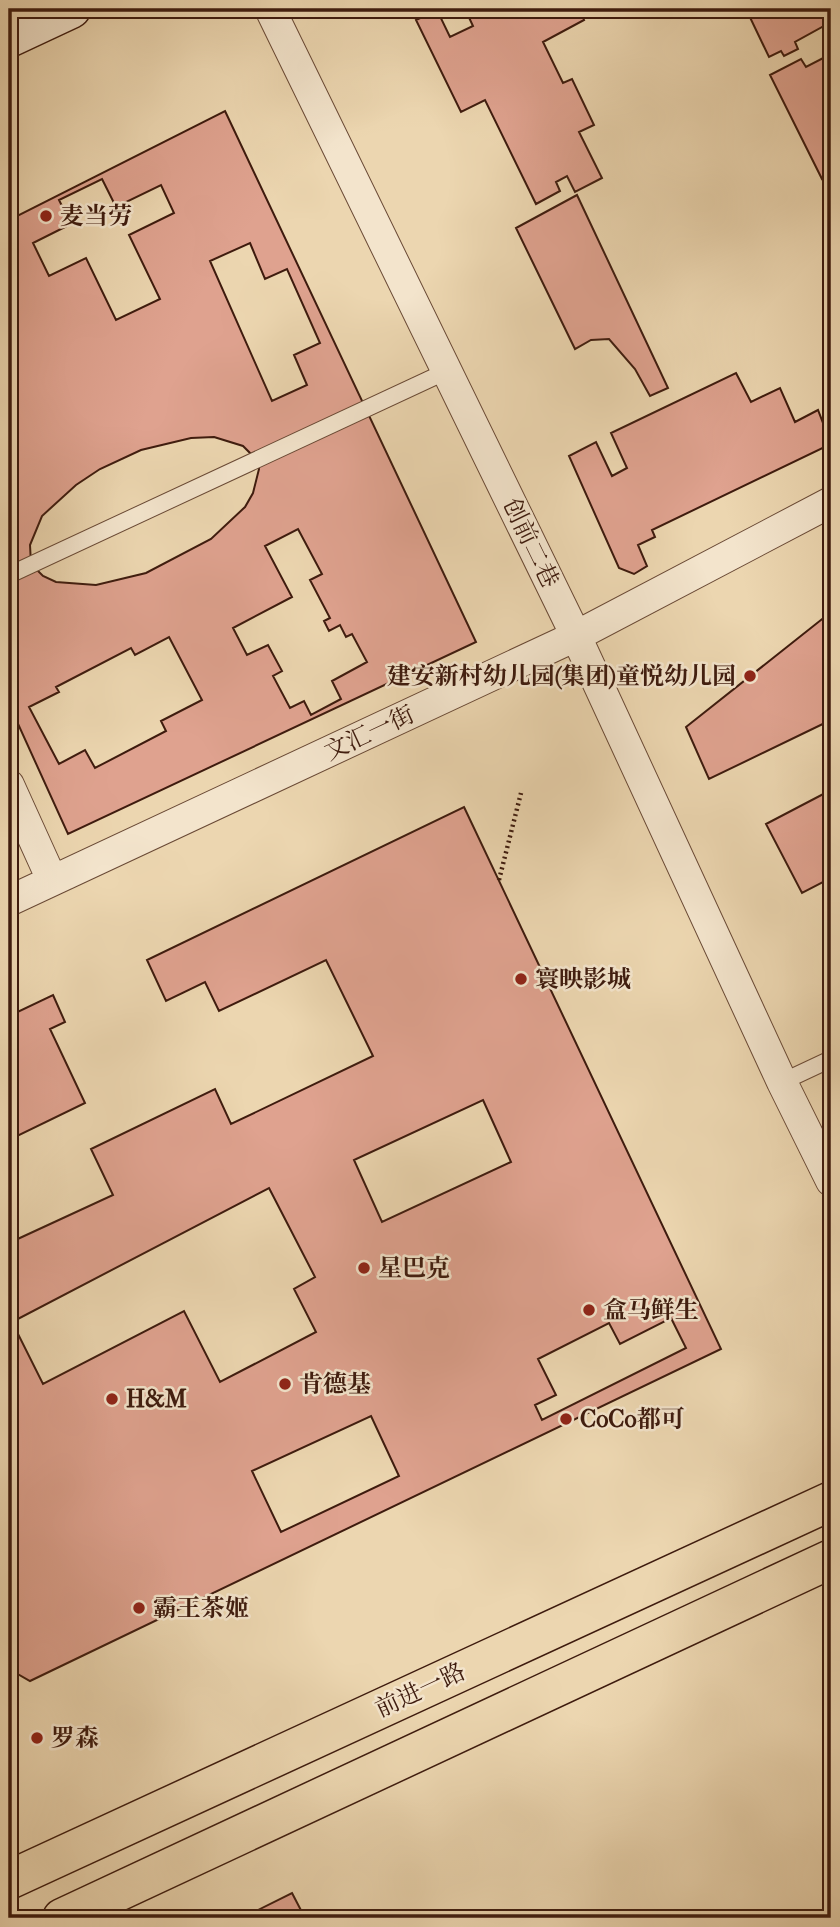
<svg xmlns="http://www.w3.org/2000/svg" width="840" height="1927" font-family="'IM FELL French Canon','Noto Serif SC',serif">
<rect width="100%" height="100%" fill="#ecd6b0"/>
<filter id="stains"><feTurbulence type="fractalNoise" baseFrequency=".00286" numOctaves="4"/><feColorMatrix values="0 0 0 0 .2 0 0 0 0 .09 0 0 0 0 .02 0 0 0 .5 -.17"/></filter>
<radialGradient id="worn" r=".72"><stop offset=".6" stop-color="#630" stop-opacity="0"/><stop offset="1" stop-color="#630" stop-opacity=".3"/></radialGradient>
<path fill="#dfa28f" stroke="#3e1b0e" stroke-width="2" fill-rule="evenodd" d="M465 9H578L584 20 543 42 563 83 572 79 594 125 579 132 602 178 575 192 567 176 556 182 560 191 536 204 485 100 461 112 416 20 437 10 450 37 473 26Z
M746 9H827L831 22 795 42 798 49 784 56 781 51 769 57Z
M831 54V174L822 179 770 75 801 59 806 67Z
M225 111 476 642 68 834 9 704V220ZM214 437 243 446 257 460 259 469 253 493 245 507 211 539 146 573 96 585 56 582 43 576 31 564 30 545 42 516 76 485 100 469 141 450 191 438Z
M102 179 116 207 161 185 174 213 129 235 160 299 116 320 86 258 49 276 33 243 71 224 59 200Z
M577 195 668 388 650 396 635 369 609 339 591 340 575 349 516 228Z
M250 243 265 279 287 269 320 343 294 355 307 385 272 401 210 261Z
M736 373 751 402 780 388 795 422 818 410 831 444 652 530 655 537 638 545 647 566 634 574 619 568 569 456 596 442 612 476 627 468 611 433Z
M298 529 322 574 310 580 330 618 324 621 329 631 340 625 346 637 352 634 367 662 332 681 341 699 311 715 304 701 290 708 273 676 282 671 268 645 247 655 233 628 292 597 265 546Z
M831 612V720L709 779 686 727Z
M169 637 202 700 161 721 166 731 95 768 85 750 59 764 29 707 59 692 56 687 131 648 135 655Z
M831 790V878L802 893 766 824Z
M464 807 721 1349 30 1681 9 1669V1243L113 1195 91 1149 215 1089 231 1124 373 1056 326 960 219 1011 205 982 166 1001 147 960ZM483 1100 511 1162 382 1222 354 1160ZM269 1188 315 1277 294 1289 316 1332 220 1382 184 1311 43 1384 12 1322ZM371 1416 399 1476 281 1532 252 1471Z
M53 995 65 1022 50 1029 85 1103 9 1140V1035L15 1032 9 1016Z
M671 1318 686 1348 542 1420 535 1405 556 1395 538 1359 609 1323 620 1344Z
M292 1893 305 1918H242Z"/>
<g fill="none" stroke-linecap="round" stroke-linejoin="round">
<defs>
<path id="service" d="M9 575 447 371
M782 1082 831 1059"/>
<path id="minor" d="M270 9 576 636 782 1082 831 1181
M9 785 52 880
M9 901 576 636 831 502"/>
<path id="secondary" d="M9 38 71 9"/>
<path id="primary" d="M9 1880 831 1501
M62 1918 831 1559"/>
</defs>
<use href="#service" stroke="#6a4a36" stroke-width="18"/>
<use href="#minor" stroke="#6a4a36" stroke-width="32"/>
<use href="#secondary" stroke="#3e1b0e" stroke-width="41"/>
<use href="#primary" stroke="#3e1b0e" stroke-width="41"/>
<path stroke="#3e1b0e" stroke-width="4.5" stroke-dasharray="2 3.5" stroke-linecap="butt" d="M499 880 521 793"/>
<use href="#service" stroke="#f3e4cc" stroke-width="16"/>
<use href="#minor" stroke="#f3e4cc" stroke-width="30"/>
<use href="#secondary" stroke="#f3e4cc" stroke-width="38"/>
<use href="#primary" stroke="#ecd6b0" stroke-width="38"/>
</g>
<g fill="#8f2418" stroke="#f3e4cc" stroke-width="2.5">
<circle cx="46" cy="216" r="7"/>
<circle cx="750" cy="676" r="7"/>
<circle cx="521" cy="979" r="7"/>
<circle cx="364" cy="1268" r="7"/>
<circle cx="589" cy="1310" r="7"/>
<circle cx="285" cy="1384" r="7"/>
<circle cx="112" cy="1399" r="7"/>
<circle cx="566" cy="1419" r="7"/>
<circle cx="139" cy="1608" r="7"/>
<circle cx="37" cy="1738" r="7"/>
</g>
<g text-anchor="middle" stroke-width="5" stroke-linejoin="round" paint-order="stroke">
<g font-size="24" font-weight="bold" fill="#3e1b0e" stroke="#f3e4cc" text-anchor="start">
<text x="60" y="224">麦当劳</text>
<text x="736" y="684" text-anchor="end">建安新村幼儿园(集团)童悦幼儿园</text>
<text x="535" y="987">寰映影城</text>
<text x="378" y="1276">星巴克</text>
<text x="603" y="1318">盒马鲜生</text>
<text x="299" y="1392">肯德基</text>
<text x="126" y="1407">H&amp;M</text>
<text x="580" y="1427">CoCo都可</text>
<text x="153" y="1616">霸王茶姬</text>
<text x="51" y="1746">罗森</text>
</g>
<g font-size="24" fill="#3e1b0e" stroke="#f3e4cc">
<text transform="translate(531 543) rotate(64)" y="8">创前二巷</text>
<text transform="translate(369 733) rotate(-25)" y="8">文汇一街</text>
<text transform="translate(420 1690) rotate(-25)" y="8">前进一路</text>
</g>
</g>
<rect width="840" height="1927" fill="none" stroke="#ecd6b0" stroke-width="35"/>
<rect x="10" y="10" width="819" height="1906" fill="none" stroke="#3e1b0e" stroke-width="3.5"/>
<rect x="18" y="18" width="805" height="1892" fill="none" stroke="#3e1b0e" stroke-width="2"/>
<rect width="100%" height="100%" filter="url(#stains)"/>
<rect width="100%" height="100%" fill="url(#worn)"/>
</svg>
